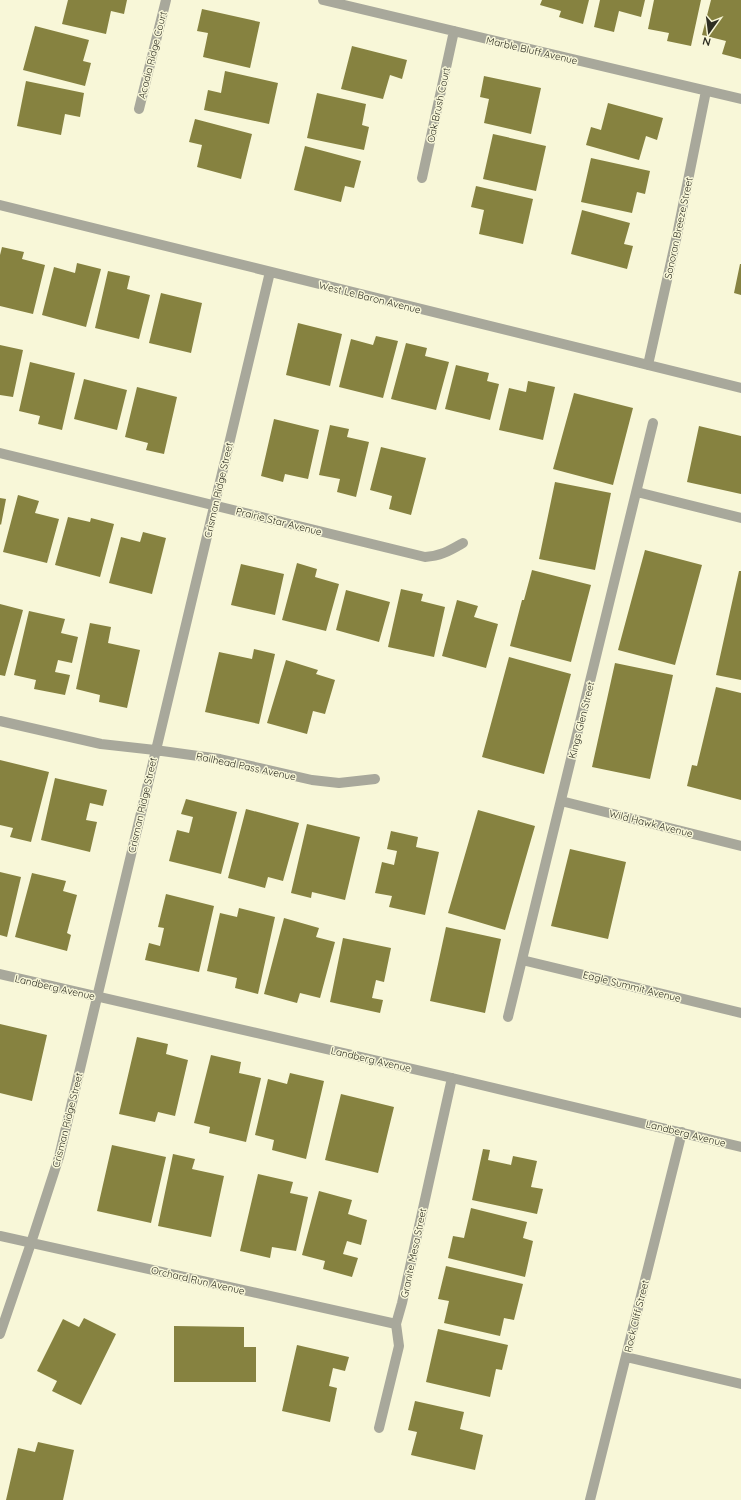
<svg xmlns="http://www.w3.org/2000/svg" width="741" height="1500" font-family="Quicksand,sans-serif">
<rect width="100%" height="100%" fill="#f8f7d8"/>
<path fill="#868240" d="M68 0H127L124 14 111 11 106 34 62 24Z
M542 0H589L583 24 559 17 561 11 540 5Z
M600 0H645L641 17 619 11 614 32 594 27Z
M654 0H701L691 46 667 41 669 33 648 29Z
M711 0H741V59L722 54 726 41 702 35Z
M202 9 260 22 250 68 203 57 208 33 197 31Z
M35 26 89 40 83 61 91 63 85 86 23 70Z
M352 46 407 60 402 79 390 75 383 99 341 89Z
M225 71 278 83 269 124 204 110 208 90 221 93Z
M484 76 541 88 531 134 484 123 489 99 480 97Z
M26 81 84 93 80 117 65 114 61 135 17 126Z
M317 93 366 104 362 125 369 127 364 150 307 138Z
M608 103 663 118 657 140 646 136 639 160 586 145 591 127 601 130Z
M195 119 252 134 241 179 197 167 202 145 189 142Z
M493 134 546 146 536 191 483 179Z
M305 146 361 161 354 188 345 186 341 202 294 190Z
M591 158 650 171 645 194 637 192 632 213 581 202Z
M476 186 533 199 523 244 479 234 484 210 471 207Z
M582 210 630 223 624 244 633 246 627 269 571 254Z
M2 247 24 252 22 259 45 265 33 314 0 306V255Z
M77 263 101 269 86 327 42 315 54 267 75 273Z
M740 264H741V295L734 293Z
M108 271 130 276 127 289 150 295 139 339 95 328Z
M161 293 202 303 191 353 149 343Z
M298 323 342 334 330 386 286 375Z
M376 336 398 341 383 398 339 387 351 339 373 345Z
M406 343 427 348 425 356 449 362 436 410 391 399Z
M0 345 23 350 13 397 0 395Z
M30 362 75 373 62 430 38 424 40 416 19 411Z
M456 365 489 373 487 381 499 384 490 420 445 409Z
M84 379 127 390 117 430 74 419Z
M528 381 555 387 543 440 499 430 509 388 526 392Z
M137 387 177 397 164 454 146 450 148 443 125 437Z
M574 393 633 408 613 485 553 469Z
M274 419 319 430 308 479 285 474 283 482 261 476Z
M330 425 349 429 347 437 369 442 356 497 337 492 340 479 319 475Z
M699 426 741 436V494L687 482Z
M381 447 426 458 411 515 389 509 392 496 370 490Z
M555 482 611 493 595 570 539 559Z
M18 495 39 501 35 513 59 519 47 563 3 552Z
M0 498 6 499 1 525 0 524Z
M68 517 90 522 91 518 114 524 100 577 55 565Z
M143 532 166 538 152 594 109 583 121 537 140 542Z
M645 550 702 565 675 665 618 650Z
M297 563 317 569 315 577 339 584 326 631 282 620Z
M241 564 284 574 275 615 231 605Z
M532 570 591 585 571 662 510 646 522 600H524Z
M739 571H741V680L716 675Z
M401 589 423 594 421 601 445 607 434 657 388 647Z
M346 590 390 602 379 642 336 630Z
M457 600 478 606 474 617 498 624 486 668 442 656Z
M0 604 23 610 5 676 0 675Z
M29 611 65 619 61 633 78 637 72 663 58 660 55 672 70 675 65 695 34 689 36 680 14 675Z
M90 623 111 627 108 643 140 650 127 708 99 702 100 695 76 689Z
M254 649 275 654 259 724 205 712 219 652 252 659Z
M509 657 571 674 544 774 482 757Z
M286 660 318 670 316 674 335 680 325 714 313 711 307 734 267 723Z
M615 663 673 675 650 779 592 767Z
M716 687 741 693V800L687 786 692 765 697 766Z
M0 760 49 772 31 842 10 837 13 828 0 825Z
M55 778 107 790 103 806 90 803 86 820 97 822 90 852 41 840Z
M186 799 237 812 221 874 169 861 177 830 189 833 193 817 181 814Z
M246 809 299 823 283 881 268 877 265 888 228 878Z
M478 810 535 826 505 930 448 913Z
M307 824 360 837 345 900 312 892 311 898 291 893Z
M391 831 418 837 416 847 439 852 425 915 389 907 392 896 375 893 382 862 394 865 397 851 387 849Z
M570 849 626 862 608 939 551 926Z
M0 872 21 877 7 937 0 935Z
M32 873 66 881 63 891 77 895 67 933 71 935 67 951 15 937Z
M166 894 214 906 199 972 145 960 149 943 160 946 164 928 158 927Z
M239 908 275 917 258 994 235 988 237 978 207 971 220 913 237 917Z
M284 918 319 928 316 937 335 942 320 998 300 993 297 1003 264 994Z
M446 927 501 939 485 1013 430 1001Z
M343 938 391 948 384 982 376 980 372 998 383 1000 380 1013 330 1002Z
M0 1024 47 1035 32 1101 0 1093Z
M137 1037 168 1044 166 1054 188 1060 175 1116 158 1112 155 1122 119 1114Z
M211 1055 241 1062 239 1073 261 1078 246 1142 209 1133 210 1127 194 1123Z
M290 1073 324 1081 306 1159 272 1150 274 1140 255 1135 268 1079 287 1084Z
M341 1094 394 1107 378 1173 325 1160Z
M112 1145 166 1157 151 1223 97 1211Z
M483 1149 490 1150 488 1160 511 1165 513 1156 537 1161 531 1187 543 1189 537 1214 472 1200Z
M173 1154 195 1159 192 1169 224 1176 211 1237 158 1226Z
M258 1174 293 1182 290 1193 308 1197 296 1251 272 1247 270 1258 240 1251Z
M319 1191 352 1200 348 1214 367 1220 361 1245 347 1241 343 1254 358 1258 352 1277 323 1269 325 1261 302 1255Z
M471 1208 527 1222 523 1238 533 1241 525 1277 448 1258 453 1236 464 1238Z
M446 1266 523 1284 514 1320 504 1318 500 1336 444 1323 449 1301 438 1299Z
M84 1318 116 1334 81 1405 52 1391 57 1381 37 1371 63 1319 79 1327Z
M174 1326 244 1327V1347H256V1382H174Z
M438 1329 508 1345 502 1370 496 1369 490 1397 426 1382Z
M297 1345 349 1357 345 1371 333 1368 329 1386 337 1388 330 1422 282 1411Z
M415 1401 464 1412 460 1429 483 1435 475 1470 411 1455 417 1432 408 1430Z
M38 1442 74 1450 63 1500H6L18 1448 35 1452Z"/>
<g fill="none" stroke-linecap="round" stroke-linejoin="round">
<path stroke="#a8a89b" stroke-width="10" d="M323 0 741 99
M139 109 166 0
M422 178 454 31
M0 205 741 388
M648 365 677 235 706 91
M0 453 425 557C441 556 449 551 463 543
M637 492 741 518
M0 721 101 744 155 750 220 759 312 780 339 783 375 779
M561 801 741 846
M522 960 741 1013
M0 974 452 1078 741 1147
M508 1017 653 423
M0 1236 396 1324
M0 1334 31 1243 59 1157 270 272
M626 1357 741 1384
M379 1428 399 1346 396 1324 402 1303 452 1078
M590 1500 682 1132"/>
</g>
<g text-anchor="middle" stroke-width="3" stroke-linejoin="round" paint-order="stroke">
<g font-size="10" fill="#2e2e22" stroke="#f8f7d8">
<text transform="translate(532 50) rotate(13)" y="4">Marble Bluff Avenue</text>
<text transform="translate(152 55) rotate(-76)" y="4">Acadia Ridge Court</text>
<text transform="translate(438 105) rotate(-78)" y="4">Oak Brush Court</text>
<text transform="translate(678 228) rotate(-78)" y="4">Sonoran Breeze Street</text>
<text transform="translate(370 297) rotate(14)" y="4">West Le Baron Avenue</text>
<text transform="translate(218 490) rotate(-77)" y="4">Crisman Ridge Street</text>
<text transform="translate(279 521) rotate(14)" y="4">Prairie Star Avenue</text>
<text transform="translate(581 720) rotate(-76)" y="4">Kings Glen Street</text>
<text transform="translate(246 766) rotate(12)" y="4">Railhead Pass Avenue</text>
<text transform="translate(142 805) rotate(-77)" y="4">Crisman Ridge Street</text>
<text transform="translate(651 823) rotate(14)" y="4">Wild Hawk Avenue</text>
<text transform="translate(632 986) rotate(14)" y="4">Eagle Summit Avenue</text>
<text transform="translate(55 987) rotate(13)" y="4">Landberg Avenue</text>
<text transform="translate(371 1059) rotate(13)" y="4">Landberg Avenue</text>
<text transform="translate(67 1120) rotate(-76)" y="4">Crisman Ridge Street</text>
<text transform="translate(686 1133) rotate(14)" y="4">Landberg Avenue</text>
<text transform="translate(413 1253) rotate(-78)" y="4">Granite Mesa Street</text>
<text transform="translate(198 1280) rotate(13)" y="4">Orchard Run Avenue</text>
<text transform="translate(636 1316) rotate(-76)" y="4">Rock Cliff Street</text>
</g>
</g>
<g transform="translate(709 32) rotate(194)" stroke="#f8f7d8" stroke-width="3" paint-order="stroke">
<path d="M0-3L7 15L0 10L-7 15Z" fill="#2e2e22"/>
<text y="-6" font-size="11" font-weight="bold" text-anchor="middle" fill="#2e2e22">N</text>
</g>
</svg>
